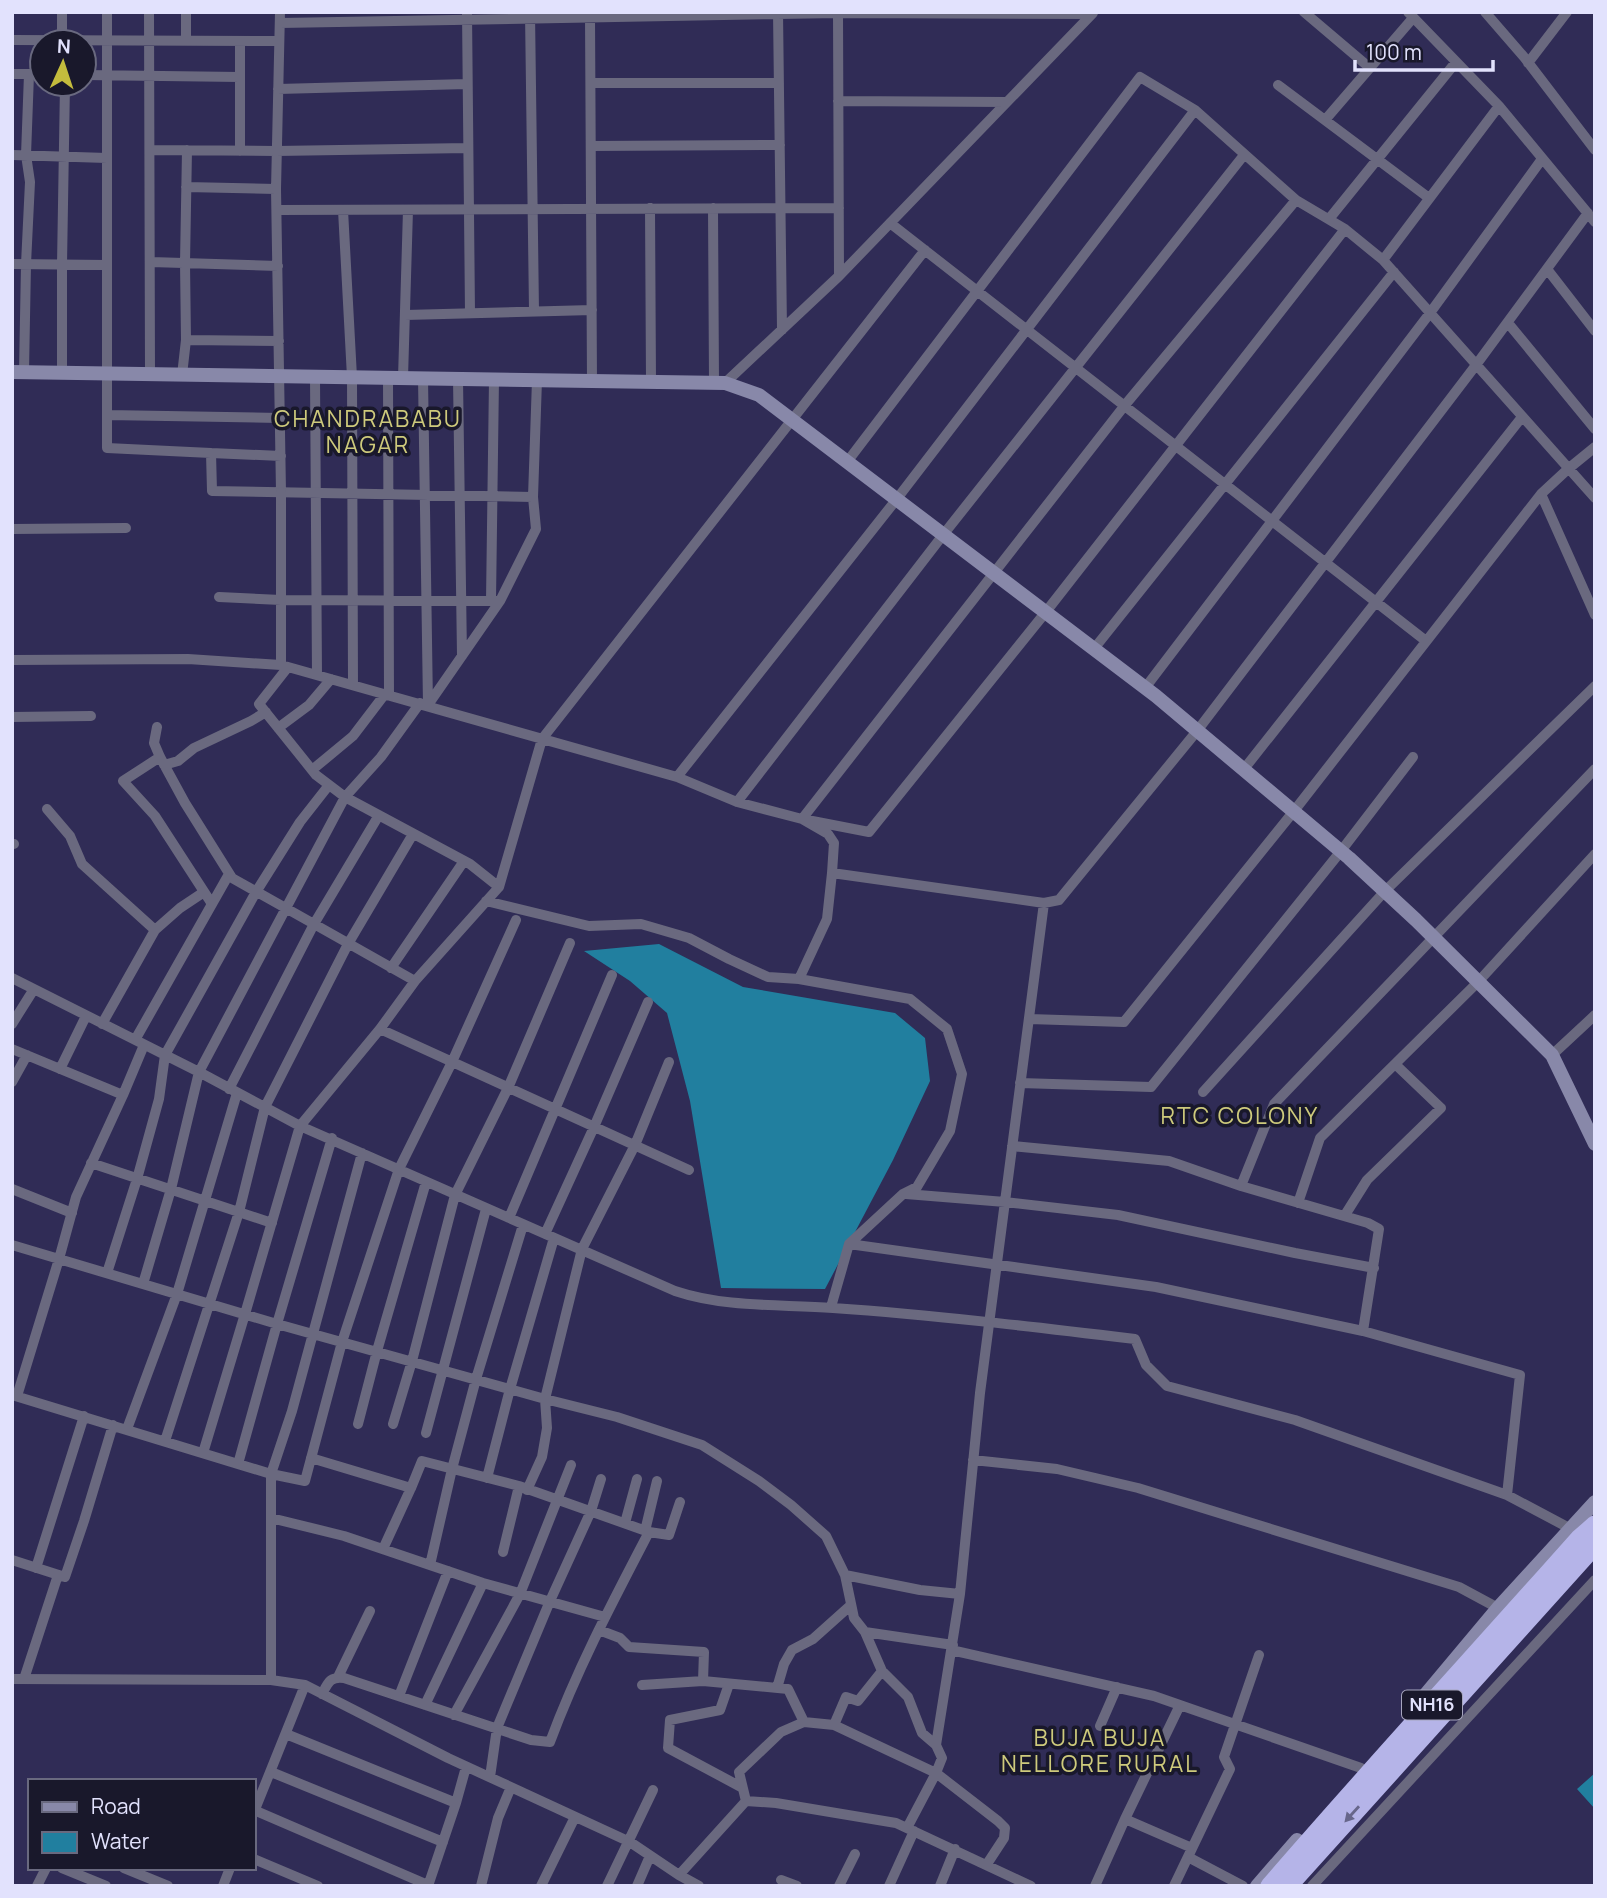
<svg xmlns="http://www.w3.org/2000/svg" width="1607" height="1898" font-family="Manrope,sans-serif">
<rect width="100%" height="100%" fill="#302c56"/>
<path fill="#217f9f" d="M659 944 743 987 895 1013 925 1038 930 1081 893 1160 825 1289 721 1288 690 1101 667 1013 630 981 584 951Z
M1595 1773V1809L1577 1789Z"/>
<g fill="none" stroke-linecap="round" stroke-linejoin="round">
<path stroke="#6a697f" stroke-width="10" d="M62 12V40
M107 12V448L211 453 212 491 533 497
M149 12 150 374
M186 12V40
M280 12 276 189 281 492
M467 12 470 313
M778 12 782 330
M838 12 839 276
M1304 12 1370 68
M1408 12 1499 106 1595 222
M1485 12 1524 57 1595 150
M530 13 534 311
M590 17 592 381
M280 23 838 13 1092 14V12
M12 40 279 41
M240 41V151
M1528 63 1567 12
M12 74H42
M84 75 240 77
M591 83H779
M1278 85 1429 198
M278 89 467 84
M838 101 1007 102
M1499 106 1383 260 1595 498
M1325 120 1413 18
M591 146 780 145
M150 150 276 151 468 148
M12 155 107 158
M186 187 276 189
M1296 200 1125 405 802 819 828 834 834 843 832 873 1044 903 1059 900 1197 731 1476 365 1588 213
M650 208 651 382
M713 208 714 383
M278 210 839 208
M343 210 352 377 353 685
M1329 219 1456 62
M890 223 1426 641
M151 262 278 266
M12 264 107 265
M1547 269 1595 331
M405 315 592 310
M1508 323 1595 429
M186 340 279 341
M24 372 26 264 30 182 26 155 29 74
M62 373V265L65 84
M182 375 186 340 185 263 187 150
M315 377 317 675
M388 378 389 695
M403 378 408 210
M423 378 428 705
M458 379 462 656
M725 383 839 276 1093 13
M107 415 280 418
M1595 447 1568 469 1541 494 1595 615
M211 453 281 456
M847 462 1140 77 1195 110 1296 200 1345 229
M281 500V665L677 777 737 802 802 819 869 832 1045 613 1345 229 1383 260
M12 529 126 528
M219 597 281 600 500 601
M491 601 494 379
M1093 650 1394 272
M12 660 188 659 281 665
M1145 688 1430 313 1542 159
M428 705 500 601 536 529 533 497 537 380
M12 717 91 716
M157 727 154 743 160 757 185 803 232 878 314 924 379 815
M278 728 309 705 331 679
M160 757 123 781 155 816 212 904
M164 765 178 761 194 748 251 721 266 712
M1244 769 1522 417
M312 770 353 736 385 694
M677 777 896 500 1195 110
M737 802 943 535 1244 155
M47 809 70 836 82 864 155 930 180 908 204 892
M12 844H14
M499 887 542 739 925 250
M486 901 589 926 641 924 689 938 729 959 768 977 799 979
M391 968 464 861
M12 978 199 1072 300 1126 675 1291C726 1308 781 1304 833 1308 934 1315 1035 1327 1135 1339L1146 1365 1167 1386 1295 1420 1507 1495 1571 1529
M1029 1019 1124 1022 1294 811 1541 494
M12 1024 34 989
M102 1024 155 930
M380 1029 689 1170
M135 1040 229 874
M12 1049 123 1095 76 1197 59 1259 17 1396
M1552 1055 1595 1015
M60 1069 86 1016
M12 1082 27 1055
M1020 1083 1151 1087 1341 851 1413 757
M229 1089 314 924 415 981
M1203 1092 1385 891 1595 686
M123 1095 144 1045
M1012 1146 1169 1161 1241 1186 1368 1223 1379 1229 1363 1331
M362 1153 292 1411 271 1474 305 1481 342 1342 399 1169 452 1062 516 920
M91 1163 272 1223
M1241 1186 1274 1104 1595 769
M12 1189 72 1213
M906 1194 1005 1202 1118 1215 1295 1253 1374 1268
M1298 1203 1320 1138 1478 982 1595 854
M1345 1215 1367 1180 1441 1108 1395 1064
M509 1218 612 975
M545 1234 594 1127 648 1002
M849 1244 1156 1287 1363 1331 1520 1375 1507 1495
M12 1245 277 1324 545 1399 617 1417 702 1445 759 1481 791 1505 826 1536 845 1575 854 1618 865 1632 882 1671
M107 1273 137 1179 159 1099 165 1055 256 892 300 822 329 785
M143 1284 171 1189 199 1072 345 797 381 757 420 703
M831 1307 849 1244 903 1194 917 1187 950 1131 962 1074 947 1029 910 999 799 979 827 919 832 873
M12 1395 271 1474V1680L12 1679
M358 1424 377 1351 426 1182
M393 1424 412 1361 455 1195 508 1088 570 943
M127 1429 177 1294 237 1093
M426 1433 486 1209
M165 1441 239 1212 265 1107 348 944 413 834
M203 1453 245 1314 300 1126 380 1029 415 981 499 887 470 864 345 797 316 775 259 704 288 667
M311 1458 411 1488 422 1461 519 1486 649 1532 669 1535 680 1502
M973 1460 1057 1469 1138 1488 1459 1587 1498 1608
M238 1464 277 1324 332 1138
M487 1478 510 1389 554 1238
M527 1490 542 1457 547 1428 545 1399 582 1249 635 1145 669 1062
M271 1518 344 1536 483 1583 605 1617
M625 1523 637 1479
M645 1531 657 1481
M383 1549 411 1488
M503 1552 519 1486
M12 1560 65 1577 84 1521 113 1425
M430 1565 452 1469 476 1379 523 1225
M36 1568 84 1416
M845 1575 920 1590 960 1594
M599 1630 620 1638 629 1647 704 1652 703 1681
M865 1632 953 1645
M951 1650 1154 1696 1361 1768
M338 1677 370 1611
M24 1679 58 1575
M271 1680 305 1685 448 1758 630 1842 679 1875 699 1886
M729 1684 720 1710 670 1720 668 1748 741 1787
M642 1685 703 1681 788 1689 804 1722
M777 1688 784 1664 792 1650 813 1639 851 1605
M322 1694C328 1683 330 1676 344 1678L531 1740 550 1742C577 1669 613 1601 649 1532
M399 1696 448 1571
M425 1705 483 1583
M454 1715 520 1594 571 1465
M834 1725 936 1773 998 1821 1005 1828 1004 1838 987 1864
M1100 1726 1117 1687
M286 1734 456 1803 428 1886
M271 1772 443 1842
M490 1777 497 1728 550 1601 591 1511 601 1479
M746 1801 739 1772 781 1732 804 1722 834 1725 846 1697 858 1701 882 1671 908 1697 922 1733 936 1745 960 1594 980 1393 1044 903
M456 1803 466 1767
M254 1810 428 1885
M254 1812 305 1685
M1125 1819 1192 1848
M907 1828 936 1773 942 1758 936 1745
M1188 1857 1243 1886
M254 1859 318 1886
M62 1868 106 1886
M124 1868 168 1886
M679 1875 746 1801 776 1803 896 1823 1031 1886
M781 1880 797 1886
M37 1886 46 1868
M223 1886 230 1868
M481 1886 498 1818 511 1787
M541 1886 575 1817
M607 1886 653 1790
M637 1886 650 1856
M839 1886 855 1854
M889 1886 914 1831
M940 1886 955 1849
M1095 1886 1125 1819 1180 1705
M1174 1886 1230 1769 1224 1757 1259 1655
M1312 1886 1595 1580"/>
<path stroke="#8888a9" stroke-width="14" d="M12 372 725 383 759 395 1156 696 1349 858 1416 920 1552 1055 1595 1144
M1414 1714 1426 1694 1498 1608 1595 1502
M1257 1886 1297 1840"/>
<path stroke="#b5b4e8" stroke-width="19" d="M1270 1886C1371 1769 1476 1655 1579 1539L1595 1525
M1288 1886 1595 1545"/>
<path stroke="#6a697f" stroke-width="10" d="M281 492V500"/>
</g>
<defs><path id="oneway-solid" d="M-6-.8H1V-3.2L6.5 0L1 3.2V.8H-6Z" transform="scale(1.75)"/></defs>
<use fill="#67668a" href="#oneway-solid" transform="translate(1352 1814) rotate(132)"/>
<g text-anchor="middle" stroke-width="7" stroke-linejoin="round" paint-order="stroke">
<rect fill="#19182b" stroke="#a6a5be" stroke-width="2" x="1402" y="1690.5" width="60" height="29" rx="5"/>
<g font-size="18" font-weight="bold" fill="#e2e2fd">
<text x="1432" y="1711">NH16</text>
</g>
<g font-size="23" letter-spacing="2" fill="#ceca7c" stroke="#19182b">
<text x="368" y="427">CHANDRABABU<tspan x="368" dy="26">NAGAR</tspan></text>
<text x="1240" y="1124">RTC COLONY</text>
<text x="1100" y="1746">BUJA BUJA<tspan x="1100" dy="26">NELLORE RURAL</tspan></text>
</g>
</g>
<rect width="1607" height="1898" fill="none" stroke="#e2e2fd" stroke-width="28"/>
<rect x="28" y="1779" width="228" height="91" fill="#19182b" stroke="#69697f" stroke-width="2"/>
<rect x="42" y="1802" width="35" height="10" fill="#8888a9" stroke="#69697f" stroke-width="2"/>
<text x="91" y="1814" font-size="21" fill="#e2e2fd">Road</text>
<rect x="42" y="1832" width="35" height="21" fill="#217f9f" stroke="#69697f" stroke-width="2"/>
<text x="91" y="1849" font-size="21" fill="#e2e2fd">Water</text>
<g transform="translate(63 63) rotate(3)"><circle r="33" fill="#19182b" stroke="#69697f" stroke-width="2"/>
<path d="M0-5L12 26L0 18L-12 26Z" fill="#c4bc3d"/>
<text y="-10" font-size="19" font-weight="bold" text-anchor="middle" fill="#e2e2fd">N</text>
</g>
<path d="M1355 60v10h138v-10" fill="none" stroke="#e2e2fd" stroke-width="3.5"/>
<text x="1366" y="60" font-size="21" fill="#e2e2fd" stroke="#19182b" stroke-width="5" paint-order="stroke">100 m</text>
</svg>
